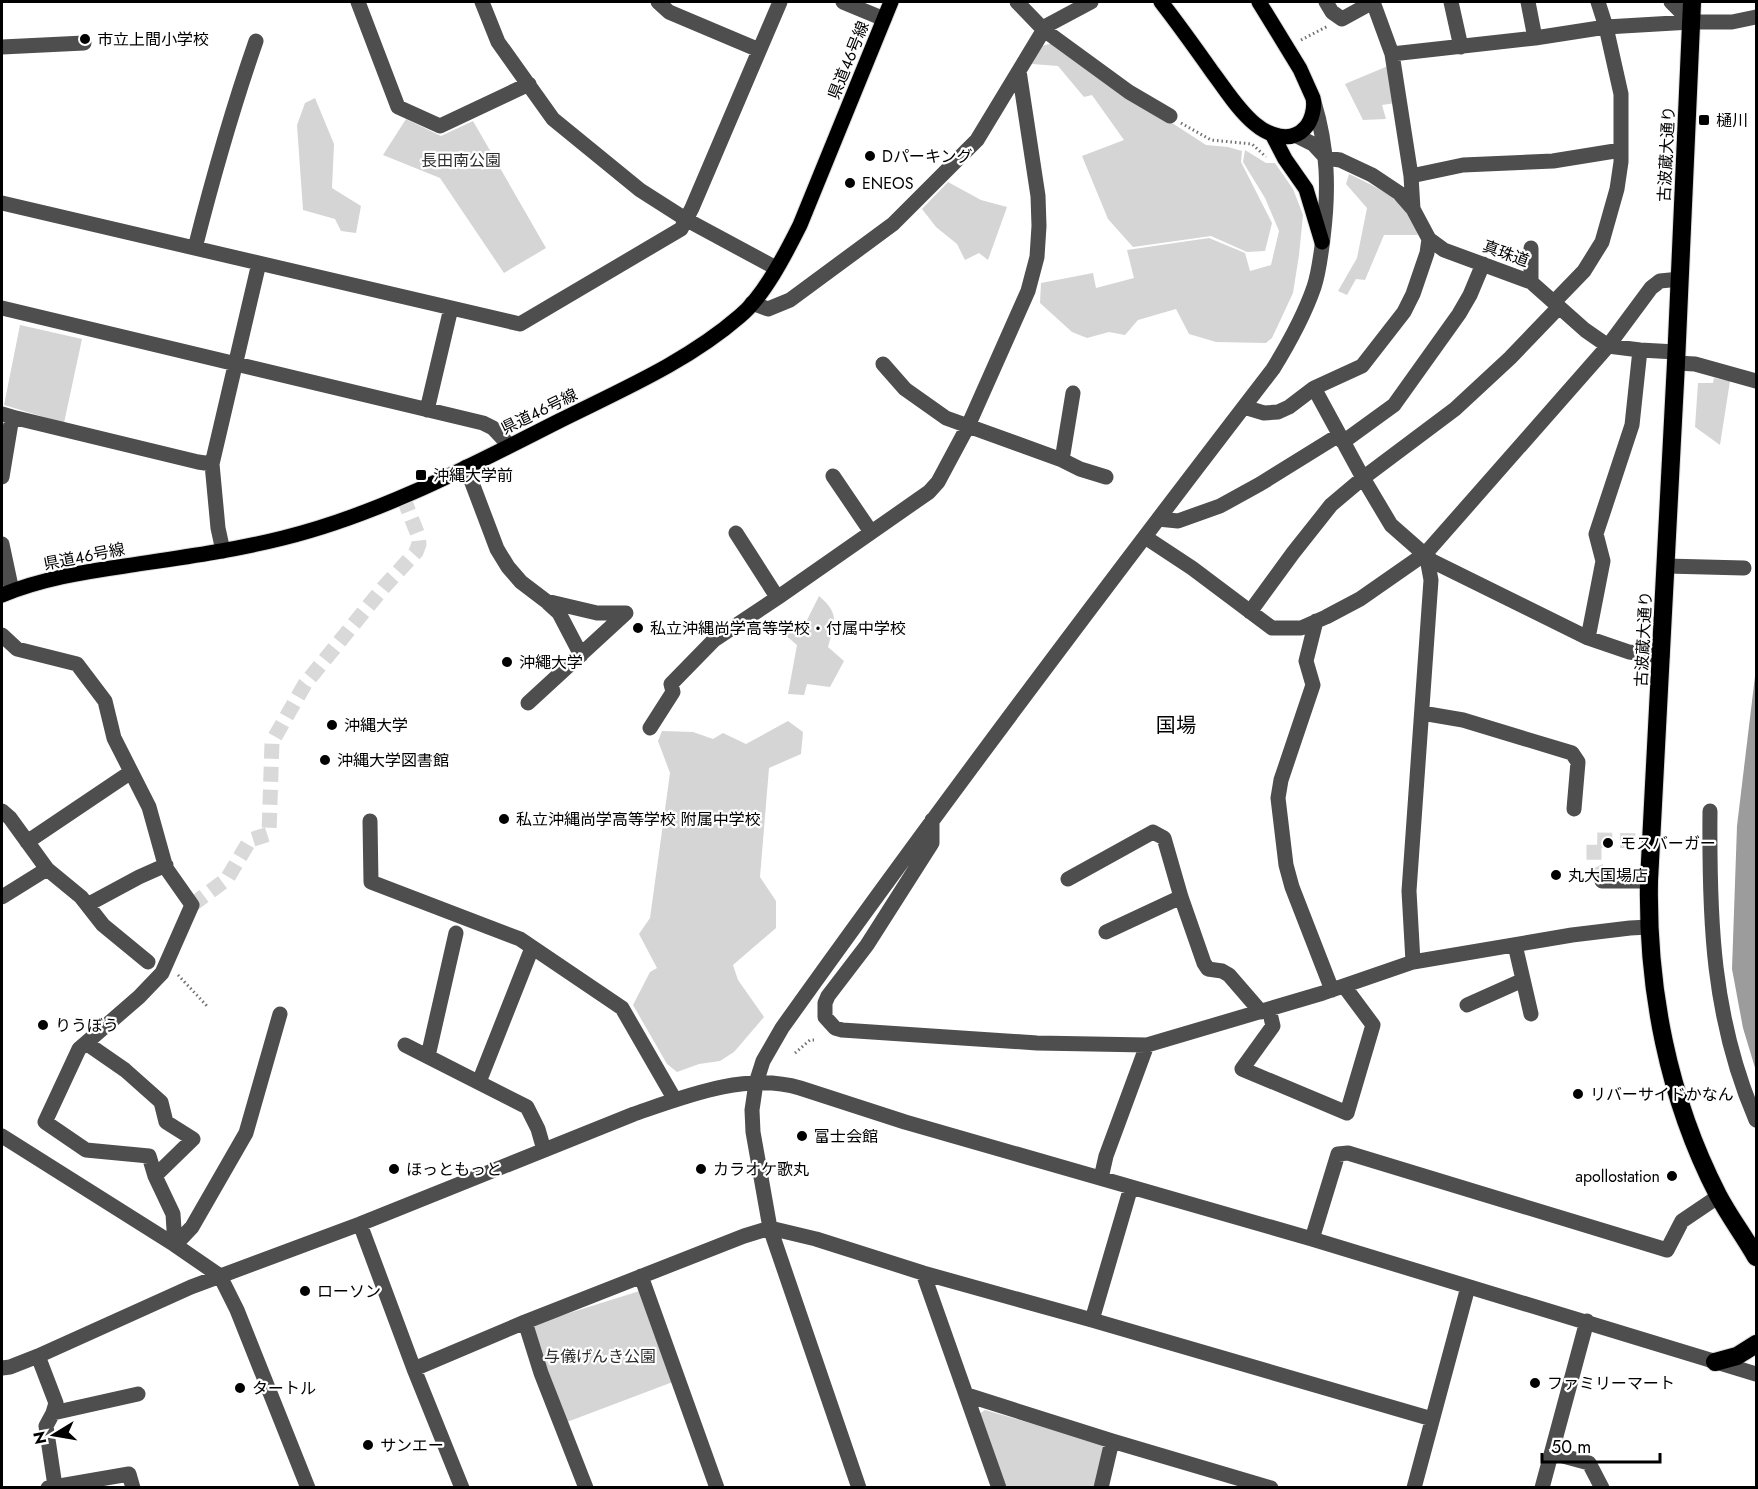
<svg xmlns="http://www.w3.org/2000/svg" width="1758" height="1489" font-family="Jost,'Noto Sans JP',sans-serif">
<rect width="100%" height="100%" fill="#fff"/>
<path fill="#d5d5d5" d="M1053 43 1126 93 1206 145 1228 147 1242 151 1241 162 1272 223 1265 251 1247 252 1211 236 1133 247 1108 219 1082 156 1124 140 1092 95 1084 97 1058 66 1032 64 1038 47Z
M1388 66 1396 103 1382 105 1386 119 1363 120 1345 84Z
M315 98 334 144 332 188 361 206 356 233 341 231 335 219 303 210 297 125 305 103Z
M406 119 441 136 473 121 546 248 504 273 440 178 383 155Z
M1245 150 1266 163H1275L1293 189 1303 215 1299 255 1293 293 1272 338 1266 343 1216 342 1189 334 1176 309 1138 320 1125 335 1109 332 1087 338 1072 332 1040 303 1041 283 1093 273 1096 288 1134 278 1127 250 1209 238 1245 253 1250 271 1271 265 1279 231 1265 198 1243 162Z
M1349 174C1372 185 1397 196 1412 217 1415 222 1416 230 1418 235H1384L1365 280 1356 279 1347 295 1338 291 1357 258 1367 208 1346 184Z
M948 182 981 200 1007 207 988 260 979 253 965 260 957 244 936 227 922 209Z
M20 325 82 339 64 423 4 405Z
M1714 378 1730 381 1720 445 1695 427 1698 383H1713Z
M819 596C841 614 834 624 828 647L844 661 830 687 807 684 804 695 788 694 797 645 784 634 804 626Z
M788 721 803 732 801 754 769 768 760 877 776 901V928L733 965 738 980 764 1017 734 1052 720 1061 699 1064 677 1072 667 1064 633 1005 650 972 657 968 639 934 650 918 670 773 658 741 662 731 693 732 713 739 723 733 746 744Z
M646 1289 678 1380 567 1422 531 1325Z
M985 1410 1102 1444 1105 1454 1095 1487H1004L978 1415Z"/>
<path fill="#9c9c9c" d="M1756 668V1071L1743 1028 1732 969 1737 826Z"/>
<g fill="none" stroke-linecap="round" stroke-linejoin="round">
<path stroke="#d9d9d9" stroke-width="15" stroke-dasharray="15 8" stroke-linecap="butt" d="M1602 881 1594 864V840L1652 841
M192 905 227 879 250 840 269 834 272 742 305 684 383 588 416 552 419 544 418 535 403 497"/>
<defs>
<path id="major" d="M1161 2C1179 25 1196 49 1213 73 1226 90 1238 110 1255 124 1268 135 1291 144 1305 128 1312 121 1315 107 1313 98L1300 69 1259 2
M1272 134 1285 159 1306 189 1322 242
M2 595C41 579 83 572 125 566 178 558 231 551 283 538 380 514 470 466 559 421 621 390 687 362 740 316 764 296 786 253 800 225L891 2"/>
<path id="highway" d="M1692 2 1676 363 1649 881C1647 989 1668 1098 1718 1195 1729 1216 1744 1236 1756 1257
M1715 1362 1737 1356 1756 1344"/>
</defs>
<use href="#major" stroke="#dbdbdb" stroke-width="17"/>
<use href="#highway" stroke="#dbdbdb" stroke-width="20"/>
<path stroke="#707070" stroke-width="3" stroke-dasharray="1.5 3" stroke-linecap="butt" d="M1301 40 1328 26
M1181 123 1211 140 1252 144 1266 157
M178 975 207 1006
M795 1053 810 1040H814"/>
<path stroke="#4e4e4e" stroke-width="15" d="M358 2 398 107 440 126 529 84
M482 2 498 42 553 119 640 190 687 220 776 268
M658 2 669 12 759 50
M843 2 884 19
M1017 2 1044 30 1129 92 1170 116
M1326 2 1332 12 1342 19 1373 2
M1373 2 1392 54 1411 176 1413 209
M1451 2 1461 47
M1528 2 1535 38
M1671 2 1691 22
M2 47 84 43
M1392 54 1535 38 1606 27 1691 22H1732L1756 17
M1295 135 1313 144 1326 158 1340 160 1372 175 1399 193 1413 209 1429 239 1444 250 1531 282 1585 330 1608 346 1640 350 1676 352
M1411 176 1463 165 1553 161 1621 150
M2 203 520 324 681 229 692 208 780 2
M195 248C213 177 232 110 256 41
M1531 248V282
M1554 302 1584 271 1602 242 1617 189 1621 162V94L1606 27 1598 2
M752 303 768 309 790 300 893 224 977 140 1046 26 1091 2
M2 308 483 423 493 428 509 445
M1676 363 1695 364 1756 381
M883 364 905 389 946 418 1062 460 1080 469 1106 477
M1314 388 1363 478 1391 525 1432 561 1588 638 1629 652 1662 656
M1244 407 1264 413 1278 412 1289 407 1314 388 1362 366 1404 312 1413 294 1427 253 1429 239
M427 410 451 308
M2 414 12 417 2 477
M12 417 198 462 212 464
M1343 442 1394 405 1459 314 1470 295 1483 264
M1062 460 1073 393
M466 467 497 549 508 567 521 582 546 601 597 613H626L528 703
M833 476 871 532
M1158 519 1178 521 1220 506 1260 484 1339 435
M736 533 777 597
M1145 537 1192 568 1272 628H1301L1326 617 1360 599 1426 553 1608 346 1651 288 1660 281 1680 279
M2 544 12 591
M223 551 218 528 212 464 259 263
M1666 566 1744 568
M548 603 559 613 581 655
M1250 612 1293 553 1331 505 1363 478 1455 409 1510 358 1559 307
M1316 621 1306 661 1313 685 1281 780 1278 798 1286 865 1292 887 1332 990
M2 635 17 649 77 664 105 701 114 738 149 807 166 868 192 905 162 973 139 997 79 1049 45 1122 86 1150 149 1156 155 1176 173 1214 175 1245
M1588 638 1603 561 1596 534 1632 425 1640 350
M1422 713 1463 720 1572 753 1578 762 1574 809
M650 728 673 692 671 684 714 640 780 596 929 492 938 482 968 426 1028 291 1037 257 1039 226 1038 196 1019 71
M2 811 10 818 47 869 2 897
M1710 811C1709 920 1712 1018 1756 1120
M932 820V843L867 945 828 996 825 1003V1017L835 1028 842 1030 1037 1043 1147 1045 1323 993 1413 962 1572 935 1630 928 1649 927
M370 821 371 882 520 939 622 1008 675 1100
M27 842 131 772
M47 869 81 897 103 925 148 962
M1068 879 1153 832 1164 838 1181 897 1204 963 1208 969 1222 971 1229 975 1261 1012
M1602 881H1649
M87 905 139 877 166 865
M1106 932 1181 897
M1515 945 1531 1014
M1413 962 1409 891 1431 580 1426 553
M1467 1005 1523 980
M1269 1009 1273 1026 1242 1069 1347 1113 1373 1025 1344 986
M86 1043 125 1070 161 1102 166 1122 193 1139 155 1176
M405 1045 527 1107 538 1129 544 1150
M428 1056 456 933
M479 1082 532 948
M2 1136 175 1245 220 1276 237 1310 308 1488
M1101 1178 1106 1156 1147 1045
M360 1224 414 1369 462 1488
M1312 1239 1338 1154 1348 1153 1667 1250 1682 1221 1719 1196
M175 1245 192 1227 246 1133 280 1014
M923 1273 999 1488
M641 1276 717 1488
M1092 1320 1131 1187
M525 1322 541 1373 586 1488
M38 1356 56 1403 53 1413 46 1426 55 1486
M2 1368 10 1367 38 1356 191 1287 360 1224 634 1114C686 1096 746 1072 800 1088L905 1122 1312 1239 1756 1374
M414 1369 525 1322 744 1236 770 1228 816 1239 923 1273 1092 1320 1432 1419
M967 1395 1112 1441 1271 1488
M53 1413 138 1394
M1552 1453 1589 1463 1602 1488
M48 1488 129 1474 133 1488
M859 1488 770 1228 753 1132 752 1110 756 1083 763 1061 782 1028C941 805 1106 586 1273 369 1289 343 1304 316 1314 287 1319 272 1321 254 1323 238 1329 190 1328 148 1314 102
M1101 1488 1112 1441
M1414 1488 1468 1287
M1542 1488 1587 1321"/>
<use href="#major" stroke="#000" stroke-width="15"/>
<use href="#highway" stroke="#000" stroke-width="18"/>
</g>
<g fill="#000" stroke="#fff" stroke-width="2">
<circle cx="85" cy="39" r="6"/>
<rect x="1698" y="114" width="12" height="12" rx="3"/>
<circle cx="870" cy="156" r="6"/>
<circle cx="850" cy="183" r="6"/>
<rect x="415" y="469" width="12" height="12" rx="3"/>
<circle cx="638" cy="628" r="6"/>
<circle cx="507" cy="662" r="6"/>
<circle cx="332" cy="725" r="6"/>
<circle cx="325" cy="760" r="6"/>
<circle cx="504" cy="819" r="6"/>
<circle cx="1608" cy="843" r="6"/>
<circle cx="1556" cy="875" r="6"/>
<circle cx="43" cy="1025" r="6"/>
<circle cx="1578" cy="1094" r="6"/>
<circle cx="802" cy="1136" r="6"/>
<circle cx="394" cy="1169" r="6"/>
<circle cx="701" cy="1169" r="6"/>
<circle cx="1672" cy="1176" r="6"/>
<circle cx="305" cy="1291" r="6"/>
<circle cx="1535" cy="1383" r="6"/>
<circle cx="240" cy="1388" r="6"/>
<circle cx="368" cy="1445" r="6"/>
</g>
<g text-anchor="middle" stroke-width="4.5" stroke-linejoin="round" paint-order="stroke">
<g font-size="16" fill="#000" stroke="#fff" text-anchor="start">
<text x="97" y="45">市立上間小学校</text>
<text x="1716" y="126">樋川</text>
<text x="882" y="162">Dパーキング</text>
<text x="862" y="189">ENEOS</text>
<text x="433" y="481">沖縄大学前</text>
<text x="650" y="634">私立沖縄尚学高等学校・付属中学校</text>
<text x="519" y="668">沖繩大学</text>
<text x="344" y="731">沖縄大学</text>
<text x="337" y="766">沖縄大学図書館</text>
<text x="516" y="825">私立沖縄尚学高等学校 附属中学校</text>
<text x="1620" y="849">モスバーガー</text>
<text x="1568" y="881">丸大国場店</text>
<text x="55" y="1031">りうぼう</text>
<text x="1590" y="1100">リバーサイドかなん</text>
<text x="814" y="1142">富士会館</text>
<text x="406" y="1175">ほっともっと</text>
<text x="713" y="1175">カラオケ歌丸</text>
<text x="1660" y="1182" text-anchor="end">apollostation</text>
<text x="317" y="1297">ローソン</text>
<text x="1547" y="1389">ファミリーマート</text>
<text x="252" y="1394">タートル</text>
<text x="380" y="1451">サンエー</text>
</g>
<g font-size="16" fill="#000" stroke="#fff">
<text transform="translate(848 60) rotate(-68)" y="6">県道46号線</text>
<text transform="translate(1666 154) rotate(-87)" y="6">古波蔵大通り</text>
<text transform="translate(1506 253) rotate(20)" y="6">真珠道</text>
<text transform="translate(539 411) rotate(-26)" y="6">県道46号線</text>
<text transform="translate(84 556) rotate(-11)" y="6">県道46号線</text>
<text transform="translate(1643 639) rotate(-87)" y="6">古波蔵大通り</text>
</g>
<g font-size="16" fill="#2c2c2c" stroke="#fff">
<text x="461" y="166">長田南公園</text>
<text x="600" y="1362">与儀げんき公園</text>
</g>
<g font-size="20" fill="#000" stroke="#fff">
<text x="1176" y="732">国場</text>
</g>
</g>
<rect width="1758" height="1489" fill="none" stroke="#000000" stroke-width="6"/>
<g transform="translate(54 1435) rotate(259)" stroke="#ffffff" stroke-width="4.5" paint-order="stroke">
<path d="M0-4.5L10 22L0 15L-10 22Z" fill="#000000"/>
<text y="-9" font-size="16" font-weight="bold" text-anchor="middle" fill="#000000">N</text>
</g>
<path d="M1542 1453v9h118v-9" fill="none" stroke="#000000" stroke-width="3"/>
<text x="1551" y="1453" font-size="18" fill="#000000" stroke="#ffffff" stroke-width="4.5" paint-order="stroke">50 m</text>
</svg>
